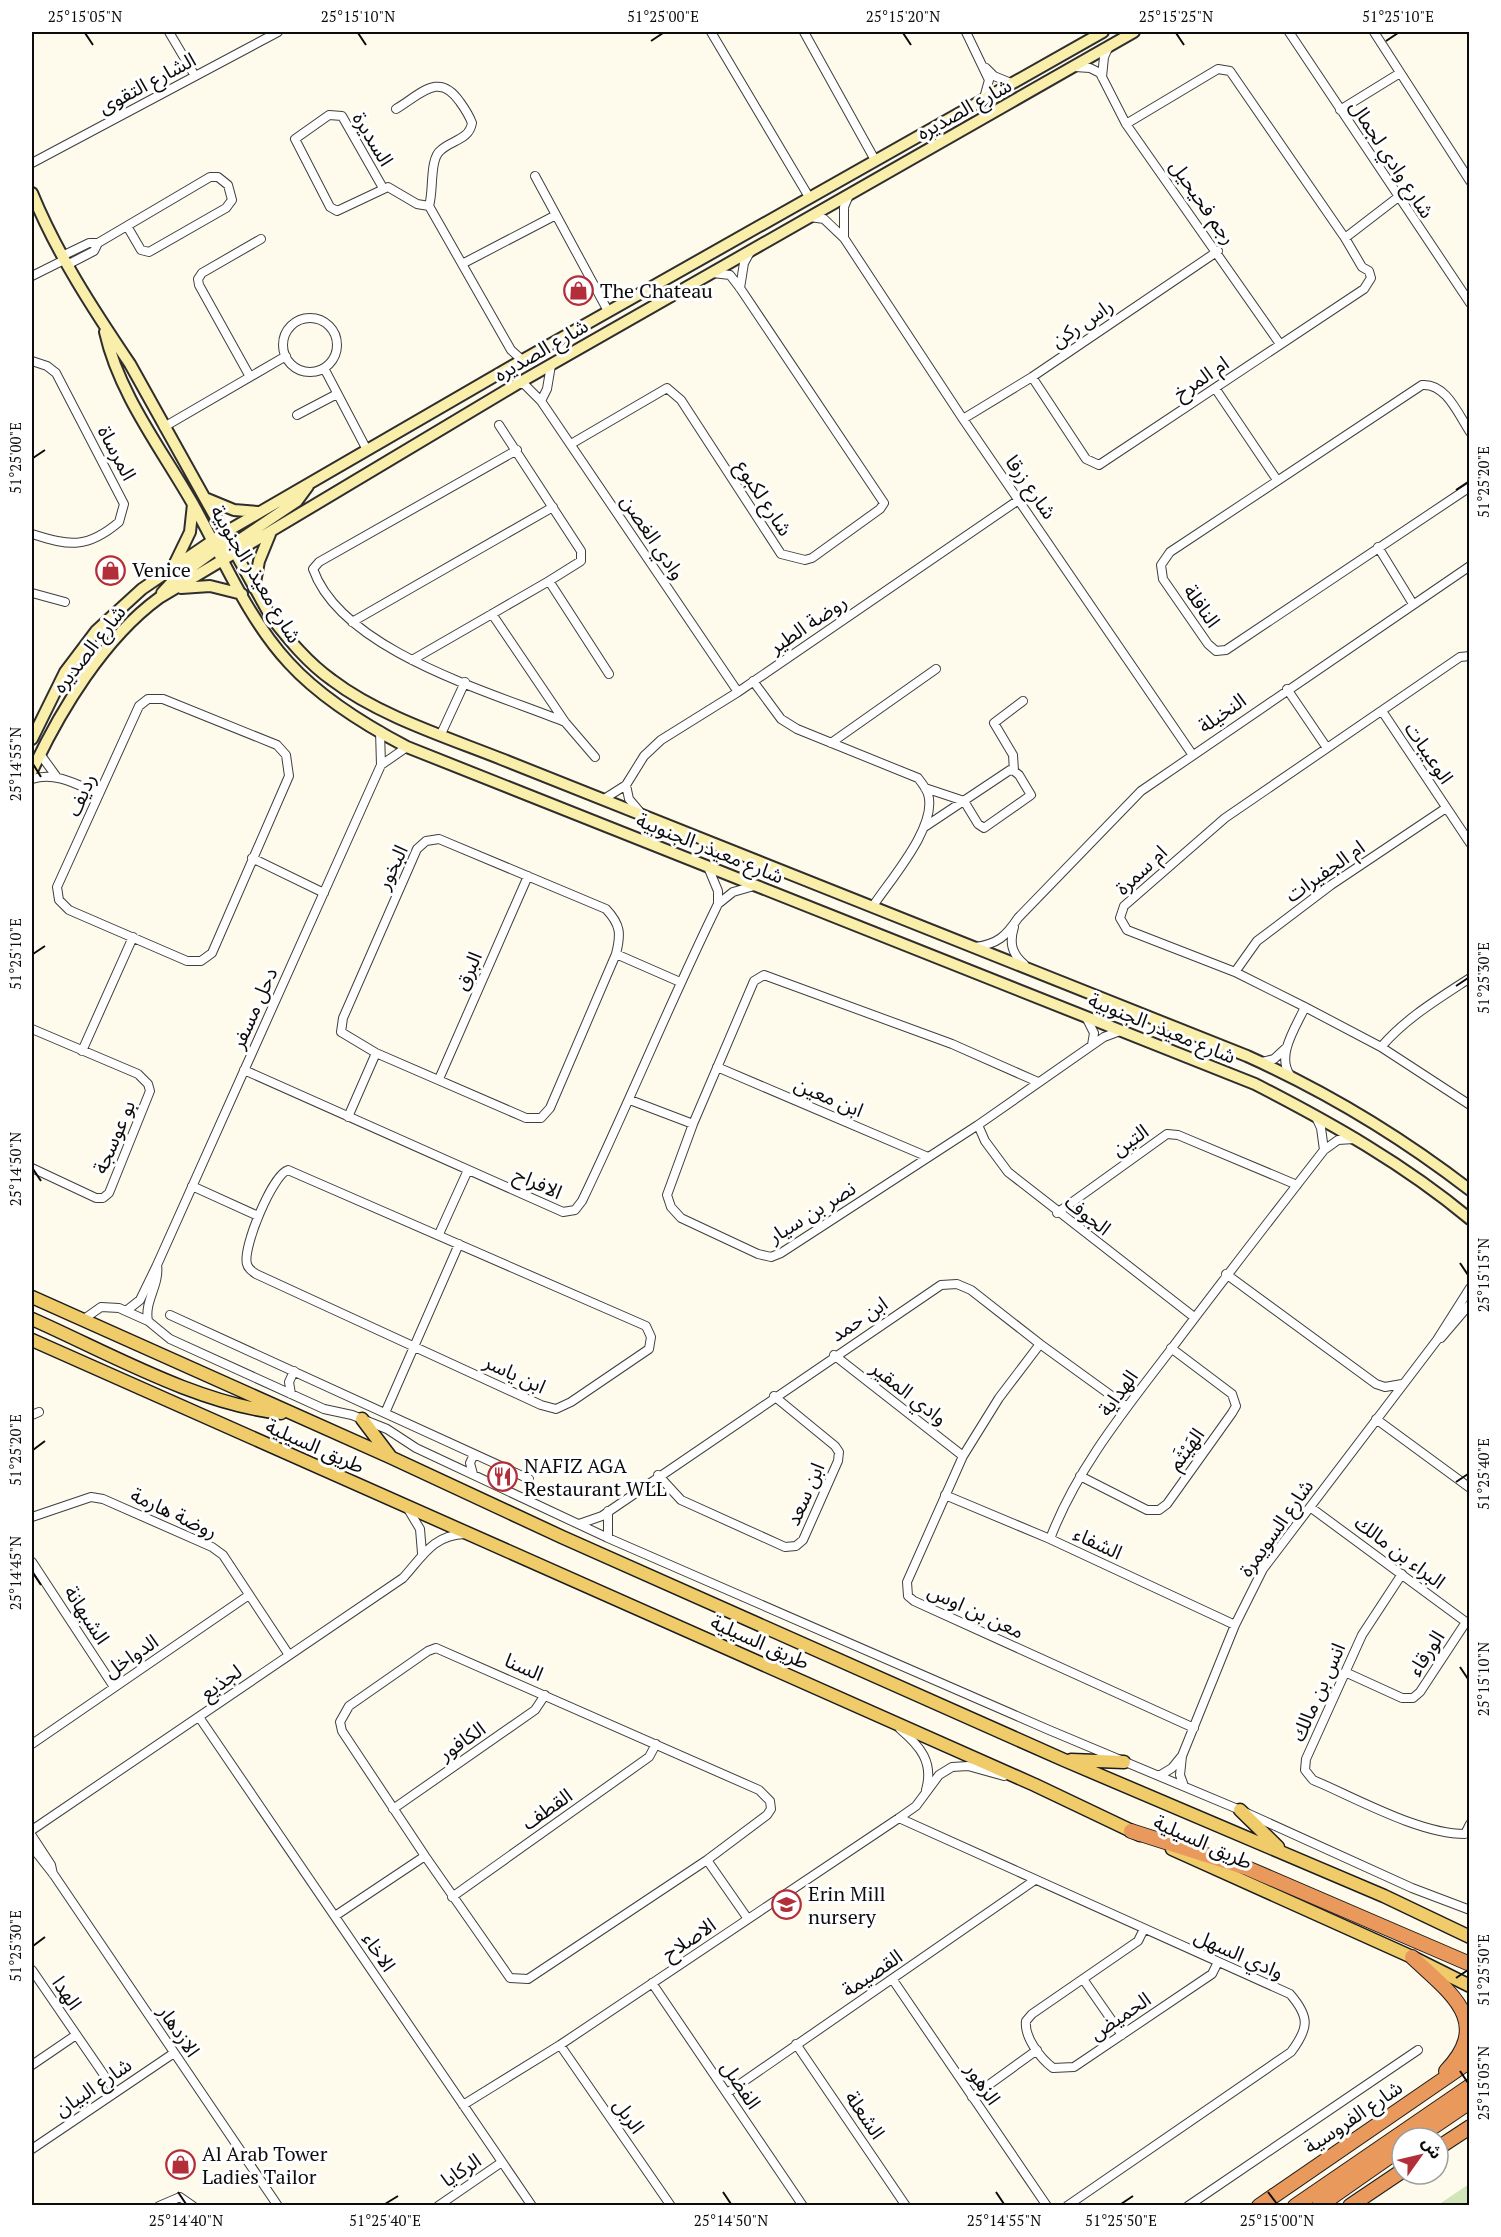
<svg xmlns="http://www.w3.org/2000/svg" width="1501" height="2237" font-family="'PT Serif','Noto Sans Arabic',serif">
<rect width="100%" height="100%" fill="#fefaec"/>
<path fill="#d1e5b8" d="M1469 2184V2205H1438Z"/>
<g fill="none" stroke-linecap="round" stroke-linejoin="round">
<defs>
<path id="street" d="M169 32 195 76
M711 32 809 197
M804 32 875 160
M966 32 989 80 984 98
M1289 32 1470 303
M1374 32 1470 181
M1075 67 1090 68 1100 73 1126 124 1280 344
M986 68 994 76 1011 83
M1102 77 1104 57 1109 46
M396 109C421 94 439 71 460 102 465 109 469 115 472 123 469 140 452 140 441 150 429 159 434 190 429 206
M1340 110 1400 73
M32 163 278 32
M535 176 608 311
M383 188 342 116 329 115 295 139 330 207 337 211 388 187 417 204 429 206 511 350 522 360
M810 217 824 219 844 238 963 419 1192 754
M844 238V207L849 195
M1345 238 1397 198
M62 256 89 243H98
M462 264 556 215
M67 265 94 251 98 243 210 177H218L228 185 232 200 226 208 149 252 141 250 127 226
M32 276 64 260
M740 288 744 263 750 252
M283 345a27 27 0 1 1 54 0a27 27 0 1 1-54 0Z
M32 361 47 366 56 373 124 504 119 522C87 549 70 546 32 534
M324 368 367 450
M249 375 199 285 198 279 202 273 261 239
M1032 377 1086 459 1099 465 1364 289 1371 278 1369 271 1362 267 1345 238 1230 71 1218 69 1126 124
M517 384H524L541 401 738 692
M1215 388 1277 480
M541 401 547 389 551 365
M297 415 337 394
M963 419 1032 377 1218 251
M499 425 581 551V561L549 581
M164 427 286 356
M1470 432C1458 414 1446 383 1422 385L1170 552 1161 565 1163 579 1208 644 1216 651 1226 650 1470 487
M571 444 667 388 681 400 781 554 805 560 812 558 880 509 884 503 740 288 730 275 713 273
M517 450 319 562 313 569C342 651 491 692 565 722
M1378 547 1413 604
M32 593 65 602
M352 622 553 507
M1470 656 1460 657 1225 818 1124 906 1120 918 1127 930 1235 972 1305 1007 1381 1047 1470 1105
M412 660 492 614
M753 681 781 719 797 729 918 778C922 783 926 788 928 794 938 826 890 880 873 906
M1287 689 1327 748
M148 699H163L277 745 286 755 289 776 212 953 201 961H187L69 910 59 900 57 887 139 706Z
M1382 711 1470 843
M441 734 465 682
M831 743 936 669
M40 754 56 776
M595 757 565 722 492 614 549 581 609 674
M381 765 407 747
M32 779C55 771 78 785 99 794
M626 785 629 799 640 812
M925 788 964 801 978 824 984 828 1031 795 1019 775 1014 771 1013 755 994 723 1023 701
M604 799 626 785 644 756 661 740 738 692 1020 499
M926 826 1010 770 1014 771
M439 839 606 909C621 925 621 934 616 954L550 1108 541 1118H526L376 1053 341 1032 343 1018 417 849 426 841Z
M252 858 324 893
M718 904 733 892 754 886
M1014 927C1009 943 1012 954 1024 964
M975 947C998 944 1006 936 1018 918L1141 791 1470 566
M616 954 680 982
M1235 972 1257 941 1331 885 1446 808
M1086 1017 1094 1033 1092 1045
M32 1029 138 1074 148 1084 150 1091 109 1193 103 1198H96L32 1168
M1381 1047C1406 1018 1438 999 1470 978
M82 1051 133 937
M1262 1062 1274 1059 1287 1047
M717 1067 928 1157
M244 1070 563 1212 575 1210 582 1201C629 1103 670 1002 718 904V891L708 867
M1290 1075C1276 1055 1296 1027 1305 1007
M439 1079 528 876
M1038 1082 952 1044 764 975 754 981 693 1124 667 1195 671 1207 681 1218 758 1254 771 1257 781 1253 978 1125 1104 1037 1120 1031
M630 1100 693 1124
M348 1117 376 1053
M1316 1117 1321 1128 1324 1150
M978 1125 985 1141 1008 1172 1194 1317
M288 1170 646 1326 651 1337 649 1349 571 1402 556 1409 541 1405 256 1274C252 1271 248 1269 247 1264 242 1248 273 1174 288 1170Z
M192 1186 258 1216
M1057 1213 1167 1134 1178 1135 1297 1185
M439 1234 468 1170
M1226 1274 1376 1384 1385 1387 1402 1384
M126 1311 140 1300 157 1265 381 765 380 731
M170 1315 529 1479
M84 1319 101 1307 119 1308 148 1321 170 1339 324 1409 352 1415 387 1429 416 1448 608 1538 1049 1730 1240 1810 1412 1888 1470 1910
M148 1321C144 1301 160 1285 157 1265
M1441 1338 1470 1304
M1040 1344 999 1398 963 1456 907 1582 908 1596 914 1601 1194 1728
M834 1355 963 1456
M291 1394 289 1382 294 1371
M385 1413 459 1244
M32 1415 39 1412
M1376 1419 1470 1488
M473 1474 470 1463 474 1454
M658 1475 681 1500 785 1547 796 1546 803 1540 838 1461 839 1452 835 1446 774 1396
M1080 1476 1147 1510H1159L1167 1504 1232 1413 1236 1406 1232 1394 1171 1348
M945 1495 1050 1539 1235 1625
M1310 1507 1470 1625
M408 1509 420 1529 422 1553
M32 1517 91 1497 103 1499 212 1547 223 1555 289 1655
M579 1524 602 1516 941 1285 957 1284 971 1290 1040 1344 1127 1407
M608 1538V1511
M1050 1539C1076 1470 1124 1411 1169 1352 1220 1284 1272 1217 1324 1150L1338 1140 1354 1139
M32 1562 114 1687
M1402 1574 1362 1635 1306 1759 1305 1770 1313 1780C1356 1798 1419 1834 1465 1834L1470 1824
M436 1648 759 1790 770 1801 771 1809 767 1815 707 1860 528 1979 510 1978 425 1856 342 1731 340 1722 349 1706 428 1651Z
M1345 1672 1402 1698H1413L1420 1692 1466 1622
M199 1717 532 2206
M900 1729C920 1746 934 1762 926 1790
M32 1744 249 1595
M1159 1776 1172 1768 1181 1757
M1184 1786 1180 1775 1182 1756 1235 1625 1263 1569 1437 1340 1470 1288
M393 1809 535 1710 545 1695
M899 1818 1290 1994C1310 2017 1309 2028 1291 2052L1067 2206
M32 1830 403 1578C423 1556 433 1535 465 1534
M32 1836 51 1865 53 1874
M32 1847 54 1875 278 2206
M707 1860 748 1919
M452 1897 649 1757 656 1744
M335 1916 425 1856
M1144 1929 1138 1941 1032 2014 1026 2021C1024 2037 1040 2058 1053 2068L1074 2067 1212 1974 1218 1962
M32 1970 115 2091
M1083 1979 1122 2035
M893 1980 1047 2206
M652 1983 803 2206
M796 2044 906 2206
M560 2045 671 2206
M32 2065 76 2035
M727 2093 1035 1880
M972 2097 1037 2050
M463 2105 560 2045 899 1818 916 1806 939 1775 952 1767 968 1766 1004 1776
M32 2149 174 2053
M159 2206 180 2197 193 2206
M438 2206 502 2162
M1188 2206 1418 2050"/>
<path id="secondary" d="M32 193C57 254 93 309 130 364L271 617C289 640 308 663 332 680 379 716 449 738 504 760L1247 1056C1327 1092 1400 1136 1470 1190
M105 332C119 395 163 451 194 506 223 558 248 619 289 663 321 698 365 725 407 747L1255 1084C1331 1123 1404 1164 1470 1219
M205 498 234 510 258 512
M226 549 297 501 308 486
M174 565 190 532 193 504
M181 588 210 586 242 594
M254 588 259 561 270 534
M162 593 174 580 222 545
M32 739 65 672 96 631 142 589 224 533 512 366 1103 32
M32 771C60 711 104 638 159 598L517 384 1134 32"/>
<path id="primary" d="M32 1297 390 1457 562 1537 1064 1760 1384 1896 1470 1937
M32 1319C109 1353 197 1404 281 1413
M32 1340 1035 1785 1140 1835
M362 1419 390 1456
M1071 1760 1124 1762
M1240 1810 1278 1847
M1172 1849 1412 1957 1470 1986"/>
<path id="highway" d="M1131 1831 1247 1868 1470 1964
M1412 1957C1449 1992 1494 2021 1446 2071
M1417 2138 1470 2102
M1438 2148 1470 2127
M1259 2206 1470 2061
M1295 2206 1470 2086
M1319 2206 1402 2148
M1350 2206 1402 2171"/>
</defs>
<use href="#street" stroke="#3f3f3f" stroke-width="10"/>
<use href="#secondary" stroke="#2e2e2e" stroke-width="14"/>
<use href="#primary" stroke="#1d1d1d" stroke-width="15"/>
<use href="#highway" stroke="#1d1d1d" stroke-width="16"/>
<use href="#street" stroke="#fff" stroke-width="8"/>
<use href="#secondary" stroke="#faeeab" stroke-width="10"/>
<use href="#primary" stroke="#efcb6a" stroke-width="12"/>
<use href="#highway" stroke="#ea995d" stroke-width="14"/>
</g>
<path fill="none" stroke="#0c0c0c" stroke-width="2" d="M85 33 93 45M358 33 366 45M903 33 911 45M1176 33 1184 45M651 41 663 33M1386 41 1398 33M33 458 45 450M1456 490 1468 482M33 764 41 777M33 954 45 946M1456 986 1468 978M33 1169 41 1181M1460 1263 1468 1275M33 1450 45 1441M1456 1482 1468 1474M33 1573 41 1585M1460 1667 1468 1679M33 1946 45 1937M1456 1978 1468 1970M1460 2071 1468 2083M178 2192 186 2204M723 2192 731 2204M996 2192 1004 2204M1268 2192 1277 2204M385 2204 398 2196M1121 2204 1133 2196"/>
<defs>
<symbol id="shop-ring" viewBox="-11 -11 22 22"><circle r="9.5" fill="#fff" stroke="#b22e38" stroke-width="1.5"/><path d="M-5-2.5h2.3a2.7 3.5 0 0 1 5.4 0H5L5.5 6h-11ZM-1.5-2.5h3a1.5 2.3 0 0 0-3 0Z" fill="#b22e38"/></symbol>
<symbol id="restaurant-ring" viewBox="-11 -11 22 22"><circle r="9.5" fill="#fff" stroke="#b22e38" stroke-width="1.5"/><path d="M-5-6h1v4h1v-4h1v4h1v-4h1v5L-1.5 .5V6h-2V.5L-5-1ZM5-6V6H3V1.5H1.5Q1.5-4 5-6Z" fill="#b22e38"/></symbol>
<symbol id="school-ring" viewBox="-11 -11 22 22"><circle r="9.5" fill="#fff" stroke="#b22e38" stroke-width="1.5"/><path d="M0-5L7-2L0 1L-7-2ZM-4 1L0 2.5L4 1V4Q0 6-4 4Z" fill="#b22e38"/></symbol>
</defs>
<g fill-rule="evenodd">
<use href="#shop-ring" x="562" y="274" width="33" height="33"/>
<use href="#shop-ring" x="94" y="554" width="33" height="33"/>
<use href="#restaurant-ring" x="486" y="1460" width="33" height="33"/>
<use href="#school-ring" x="770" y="1888" width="33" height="33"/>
<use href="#shop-ring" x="164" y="2148" width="33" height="33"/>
</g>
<g text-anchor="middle" stroke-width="6" stroke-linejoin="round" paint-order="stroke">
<g font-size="20" fill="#0c0c0c" stroke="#fff">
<text transform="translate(147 83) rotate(-28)" y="7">الشارع التقوى</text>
<text transform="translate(964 109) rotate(-29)" y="7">شارع الصديره</text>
<text transform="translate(373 139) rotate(59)" y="7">السديرة</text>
<text transform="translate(1392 159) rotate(57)" y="7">شارع وادي لجمال</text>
<text transform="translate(1203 202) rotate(55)" y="7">رجم فحيحيل</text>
<text transform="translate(1082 323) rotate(-34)" y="7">راس ركن</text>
<text transform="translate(541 350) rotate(-30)" y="7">شارع الصديره</text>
<text transform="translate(1201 378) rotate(-34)" y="7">ام المرخ</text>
<text transform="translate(117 453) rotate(62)" y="7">المرساة</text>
<text transform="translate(1031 487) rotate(55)" y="7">شارع زرقا</text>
<text transform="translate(764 498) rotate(57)" y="7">شارع لكبوع</text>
<text transform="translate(653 537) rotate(56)" y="7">وادي الغصن</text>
<text transform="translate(256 574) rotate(59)" y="7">شارع معيذر الجنوبية</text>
<text transform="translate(1202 606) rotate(55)" y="7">النافلة</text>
<text transform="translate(808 624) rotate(-34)" y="7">روضة الطير</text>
<text transform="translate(89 649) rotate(-52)" y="7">شارع الصديره</text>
<text transform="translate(1222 713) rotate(-35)" y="7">النخيلة</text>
<text transform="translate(1429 753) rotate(56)" y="7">الوعيبات</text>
<text transform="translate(81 795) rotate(-66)" y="7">رديف</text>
<text transform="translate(710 848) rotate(22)" y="7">شارع معيذر الجنوبية</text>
<text transform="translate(392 867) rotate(-64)" y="7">البخور</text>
<text transform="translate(1141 870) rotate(-43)" y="7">ام سمرة</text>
<text transform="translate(1325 871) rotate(-35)" y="7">ام الجفيرات</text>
<text transform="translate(468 971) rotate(-66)" y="7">البرق</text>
<text transform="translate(254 1008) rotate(-66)" y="7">دحل مسفر</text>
<text transform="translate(1162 1028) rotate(22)" y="7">شارع معيذر الجنوبية</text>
<text transform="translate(829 1097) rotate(23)" y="7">ابن معين</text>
<text transform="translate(114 1137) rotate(-67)" y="7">بو عوسجة</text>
<text transform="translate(1130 1140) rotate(-35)" y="7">التين</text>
<text transform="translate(538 1183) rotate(24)" y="7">الافراح</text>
<text transform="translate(812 1212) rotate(-32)" y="7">نصر بن سيار</text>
<text transform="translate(1088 1215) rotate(38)" y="7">الجوف</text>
<text transform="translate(859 1319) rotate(-34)" y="7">ابن حمد</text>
<text transform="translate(515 1374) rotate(25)" y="7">ابن ياسر</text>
<text transform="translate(909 1393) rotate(38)" y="7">وادي المقير</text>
<text transform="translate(1118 1393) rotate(-54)" y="7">الهداية</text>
<text transform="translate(315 1446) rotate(24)" y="7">طريق السيلية</text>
<text transform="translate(1186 1449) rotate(-54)" y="7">الهَيْثَم</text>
<text transform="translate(805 1494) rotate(-66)" y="7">ابن سعد</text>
<text transform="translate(174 1513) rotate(25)" y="7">روضة هارمة</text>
<text transform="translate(1276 1528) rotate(-55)" y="7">شارع السويمرة</text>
<text transform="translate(1098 1543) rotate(25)" y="7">الشفاء</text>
<text transform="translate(1400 1552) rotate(37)" y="7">البراء بن مالك</text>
<text transform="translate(976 1611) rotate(25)" y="7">معن بن اوس</text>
<text transform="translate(87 1615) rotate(57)" y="7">الشبهانة</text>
<text transform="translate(760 1642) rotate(24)" y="7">طريق السيلية</text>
<text transform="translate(1426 1653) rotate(-57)" y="7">الورقاء</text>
<text transform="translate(131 1656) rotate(-34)" y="7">الدواخل</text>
<text transform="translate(524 1667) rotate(24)" y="7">السنا</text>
<text transform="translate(221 1682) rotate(-35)" y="7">لجذيع</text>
<text transform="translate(1318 1692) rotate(-66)" y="7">انس بن مالك</text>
<text transform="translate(462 1741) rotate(-35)" y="7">الكافور</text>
<text transform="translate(547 1809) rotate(-35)" y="7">القطف</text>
<text transform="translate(1203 1842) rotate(24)" y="7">طريق السيلية</text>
<text transform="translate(689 1939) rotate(-34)" y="7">الاصلاح</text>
<text transform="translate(379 1952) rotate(56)" y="7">الاخاء</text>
<text transform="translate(1239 1954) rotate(24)" y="7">وادي السهل</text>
<text transform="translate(872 1973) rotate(-34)" y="7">القصيمة</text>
<text transform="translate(67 1993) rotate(56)" y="7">الهدا</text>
<text transform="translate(1120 2016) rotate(-34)" y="7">الحميض</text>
<text transform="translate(179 2031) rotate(56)" y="7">الازدهار</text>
<text transform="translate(983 2084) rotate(56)" y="7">الزهور</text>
<text transform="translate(741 2085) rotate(56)" y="7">الفضل</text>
<text transform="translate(93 2087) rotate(-34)" y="7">شارع البيان</text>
<text transform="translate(865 2115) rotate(56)" y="7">الشعلة</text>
<text transform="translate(629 2116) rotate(55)" y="7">الربل</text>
<text transform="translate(1353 2117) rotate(-34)" y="7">شارع الفروسية</text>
<text transform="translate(461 2170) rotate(-34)" y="7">الركايا</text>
</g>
<g font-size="20" fill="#0c0c0c" stroke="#fff" text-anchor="start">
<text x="600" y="298">The Chateau</text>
<text x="132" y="577">Venice</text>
<text x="524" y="1473">NAFIZ AGA<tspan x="524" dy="23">Restaurant WLL</tspan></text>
<text x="808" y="1901">Erin Mill<tspan x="808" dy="23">nursery</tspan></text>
<text x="202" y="2161">Al Arab Tower<tspan x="202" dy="23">Ladies Tailor</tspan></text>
</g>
</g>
<rect width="1501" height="2237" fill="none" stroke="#ffffff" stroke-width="66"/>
<g transform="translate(1420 2156) rotate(56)"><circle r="28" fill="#ffffff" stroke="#9e9e9e" stroke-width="1.5"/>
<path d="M0-4.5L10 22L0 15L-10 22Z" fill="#b22e38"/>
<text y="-9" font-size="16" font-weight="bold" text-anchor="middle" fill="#0c0c0c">ش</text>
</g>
<rect x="33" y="33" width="1435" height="2171" fill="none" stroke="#0c0c0c" stroke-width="2"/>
<g font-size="15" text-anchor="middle" fill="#0c0c0c">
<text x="85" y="22">25°15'05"N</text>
<text x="358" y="22">25°15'10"N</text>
<text x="663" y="22">51°25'00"E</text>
<text x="903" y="22">25°15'20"N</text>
<text x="1176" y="22">25°15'25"N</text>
<text x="1398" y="22">51°25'10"E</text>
<text transform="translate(16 458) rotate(-90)" y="5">51°25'00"E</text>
<text transform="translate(1484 482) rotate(-90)" y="5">51°25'20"E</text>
<text transform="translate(16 764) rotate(-90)" y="5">25°14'55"N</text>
<text transform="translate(16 954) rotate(-90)" y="5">51°25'10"E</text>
<text transform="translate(1484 978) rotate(-90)" y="5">51°25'30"E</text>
<text transform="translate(16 1169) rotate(-90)" y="5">25°14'50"N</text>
<text transform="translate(1484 1275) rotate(-90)" y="5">25°15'15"N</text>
<text transform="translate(16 1450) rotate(-90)" y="5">51°25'20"E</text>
<text transform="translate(1484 1474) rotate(-90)" y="5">51°25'40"E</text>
<text transform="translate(16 1573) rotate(-90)" y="5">25°14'45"N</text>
<text transform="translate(1484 1679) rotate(-90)" y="5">25°15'10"N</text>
<text transform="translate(16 1946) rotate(-90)" y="5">51°25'30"E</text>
<text transform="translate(1484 1970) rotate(-90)" y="5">51°25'50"E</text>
<text transform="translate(1484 2083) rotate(-90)" y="5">25°15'05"N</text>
<text x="186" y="2226">25°14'40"N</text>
<text x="385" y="2226">51°25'40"E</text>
<text x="731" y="2226">25°14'50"N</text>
<text x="1004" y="2226">25°14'55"N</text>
<text x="1121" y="2226">51°25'50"E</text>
<text x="1277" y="2226">25°15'00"N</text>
</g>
</svg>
